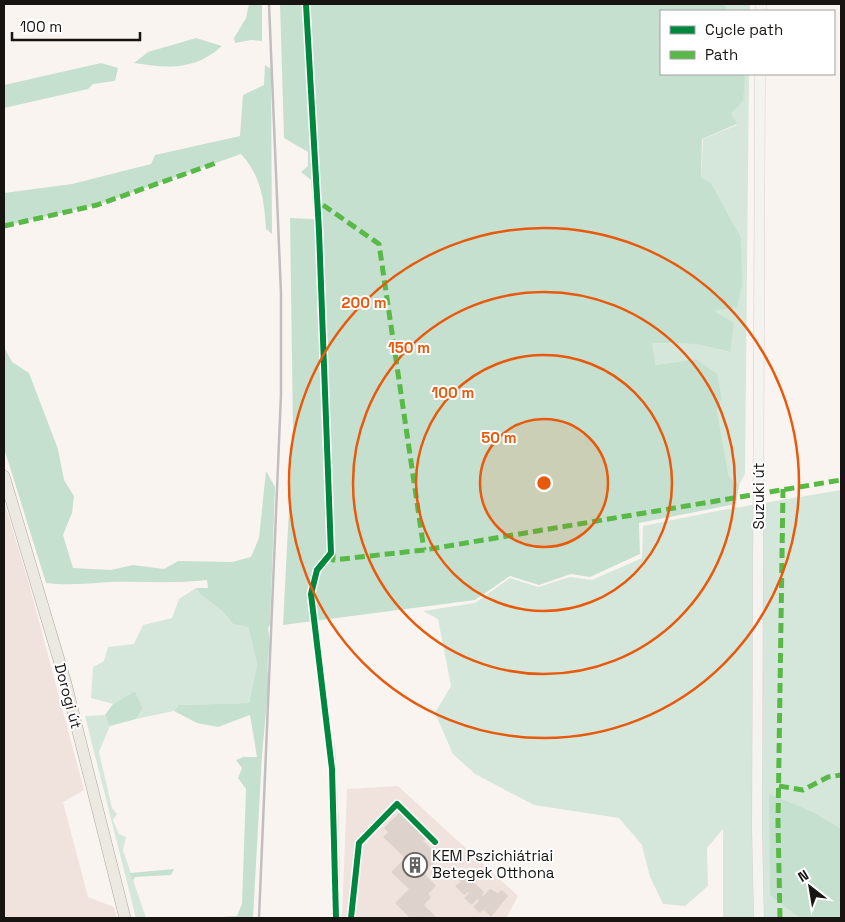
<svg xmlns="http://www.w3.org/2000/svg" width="845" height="922" font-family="'Space Grotesk',sans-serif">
<rect width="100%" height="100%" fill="#faf4f1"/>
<path fill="#f0e3dd" d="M4 501 29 584 84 790 63 802 88 897 114 907 117 918H4Z
M398 786 518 896 506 918H342L347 789Z"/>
<path fill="#d5e7da" d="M725 4H750V11H727Z
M742 74H749L745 474 739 485 729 477 717 410 722 399 696 359 656 365 652 343 695 344 729 352 714 311 711 183 701 177 703 139 737 125 731 113 745 77Z
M841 490V918H723V829L707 848 708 886 685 906 663 904 650 877 642 845 619 818 534 805 475 774 453 754 435 713 451 686 438 619 423 611 475 603 510 578 538 587 570 577 592 580 642 558 643 526 722 510Z
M196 588 200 594 222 611 233 624 248 627 257 664 249 703 180 705 174 711 136 719 143 708 135 691 113 704 91 698 93 667 104 661 108 647 134 644 143 625 172 618 179 599Z
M105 715 110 726 99 752 112 808 117 814 113 820 119 834 126 837 123 850 146 918H136L85 716Z"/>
<path fill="#c6e0cf" d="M249 4H262V41L251 40 235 43 234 38 246 18Z
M280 4H725L727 11H661V74H742L745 77 743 101 731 113 737 124 702 139 701 177 711 183 741 238 742 284 737 307 714 311 734 323 730 352 695 344 652 343 656 365 696 359 717 374 722 399 717 410 729 477 739 485 736 504 639 523 640 554 590 577 571 574 539 585 510 576 475 600 283 625 293 430 290 218 314 219 311 180 301 172 308 166V152L284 138Z
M196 38 222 46C194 71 168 68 134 63L148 52Z
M101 63 118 68 115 81 93 84 88 89 4 108V85Z
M265 65 271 69 272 234 266 229C264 199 261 176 241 154L97 205 4 226V193L72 184 151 164 155 155 240 136 243 95 264 85Z
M4 347 12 362 29 373 58 449 64 480 74 496 72 513 63 535 73 568 111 570 133 565 164 569 178 561 232 562 251 557 259 538 266 471 275 487 270 624 268 629C272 646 265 663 269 680L262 755 253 918H206L237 916 242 904 246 789 238 778 242 768 236 760 243 757H257L250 715 218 727 197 723 174 711 179 705 249 703 257 664 248 627 233 624 222 611 200 594 196 588H208L207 580C175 584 143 581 111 582 89 583 68 586 46 583L4 448Z
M135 691 143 708 136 719 110 726 105 715 113 704Z
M769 794 813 812 841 829V918H800L770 895Z
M174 869 171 875 135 877 133 881 130 873Z"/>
<path fill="#ded3cc" d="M400 812 426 838 423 841 440 857 424 873 436 886 428 894 431 897 424 905 437 918H410L395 903 409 889 391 872 405 858 383 837 388 832 384 828Z
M464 873 484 892 482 895 483 896 490 889 498 893 502 890 508 896 491 917 484 910 489 905 480 913 473 907 479 901 477 899 472 905 464 898 469 893 468 892 464 895 455 886 461 882 458 879Z"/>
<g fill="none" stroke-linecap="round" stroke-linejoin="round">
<defs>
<path id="street" d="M331 746 335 828 336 918
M351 918 359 843 397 804 435 842"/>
<path id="secondary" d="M761 11V4
M759 918 757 829 760 74"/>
<path id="primary" d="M4 476 65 680 125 918"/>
</defs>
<use href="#street" stroke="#d6d1cf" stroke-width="8"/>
<use href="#secondary" stroke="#d6d1cf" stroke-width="11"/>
<use href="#primary" stroke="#b0a99e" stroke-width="12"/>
<use href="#street" stroke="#fefdfd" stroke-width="7"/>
<use href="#secondary" stroke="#f5f3f0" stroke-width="10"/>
<use href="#primary" stroke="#ece9e3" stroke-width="11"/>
<path stroke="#c0bebe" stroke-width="2.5" d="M259 918 281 394V294L269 4"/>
<path stroke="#58b947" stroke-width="5" stroke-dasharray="10 5" stroke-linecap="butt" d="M323 205 379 244 424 550
M4 226 97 205 216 163
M333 552V560L424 550 841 480
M779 786 803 790 828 777 841 775
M780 918 778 822 783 489"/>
<defs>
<path id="cycleway" d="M306 4 319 231 331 553 317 570 311 594 332 769 336 918
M351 918 359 843 397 804 435 842"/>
</defs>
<use href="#cycleway" stroke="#fff" stroke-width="9"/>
<use href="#cycleway" stroke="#00873e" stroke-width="6"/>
</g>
<circle cx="544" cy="483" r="64" fill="#e8590c" fill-opacity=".12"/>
<g fill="none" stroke="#e8590c" stroke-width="2.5">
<circle cx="544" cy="483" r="64"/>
<circle cx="544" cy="483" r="128"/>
<circle cx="544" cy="483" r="191"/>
<circle cx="544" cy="483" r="255"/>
</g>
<defs>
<symbol id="building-ring" viewBox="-11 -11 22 22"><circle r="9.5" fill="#fff" stroke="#666260" stroke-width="1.5"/><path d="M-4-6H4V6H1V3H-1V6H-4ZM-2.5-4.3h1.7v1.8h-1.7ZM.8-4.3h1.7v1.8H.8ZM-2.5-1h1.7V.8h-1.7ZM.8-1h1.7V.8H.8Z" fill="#666260"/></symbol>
</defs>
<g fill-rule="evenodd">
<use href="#building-ring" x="401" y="851" width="28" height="28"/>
</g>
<g text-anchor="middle" stroke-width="4" stroke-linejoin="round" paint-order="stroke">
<g font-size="15" fill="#171412" stroke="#fff">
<text transform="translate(759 496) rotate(-90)" y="5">Suzuki út</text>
<text transform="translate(68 696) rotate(75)" y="5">Dorogi út</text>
</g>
<g font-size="15" fill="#171412" stroke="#fff" text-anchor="start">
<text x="432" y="861">KEM Pszichiátriai<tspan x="432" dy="17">Betegek Otthona</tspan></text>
</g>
</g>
<circle cx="544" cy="483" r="8" fill="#e8590c" stroke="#fff" stroke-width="2.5"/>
<g font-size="15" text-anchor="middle" font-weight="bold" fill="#e8590c" stroke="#fff" stroke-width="4" stroke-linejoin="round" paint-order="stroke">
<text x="364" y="308">200 m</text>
<text x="409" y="353">150 m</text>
<text x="453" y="398">100 m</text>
<text x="499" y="443">50 m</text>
</g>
<rect width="845" height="922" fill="none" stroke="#171412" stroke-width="10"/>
<rect x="660" y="10" width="175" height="65" fill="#ffffff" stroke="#a2a1a0"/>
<rect x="670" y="26" width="25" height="8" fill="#00873e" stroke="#a2a1a0"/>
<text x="705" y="35" font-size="15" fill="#171412">Cycle path</text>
<rect x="670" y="51" width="25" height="8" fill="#58b947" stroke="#a2a1a0"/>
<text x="705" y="60" font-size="15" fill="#171412">Path</text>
<g transform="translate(810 887) rotate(329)" stroke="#ffffff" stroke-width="4" paint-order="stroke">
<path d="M0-4L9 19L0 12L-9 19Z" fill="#171412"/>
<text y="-8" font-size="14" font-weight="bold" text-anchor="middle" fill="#171412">N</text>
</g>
<path d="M12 32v8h128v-8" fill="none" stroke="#171412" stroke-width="2.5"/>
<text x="20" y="32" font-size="15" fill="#171412" stroke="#ffffff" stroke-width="4" paint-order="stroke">100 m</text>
</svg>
